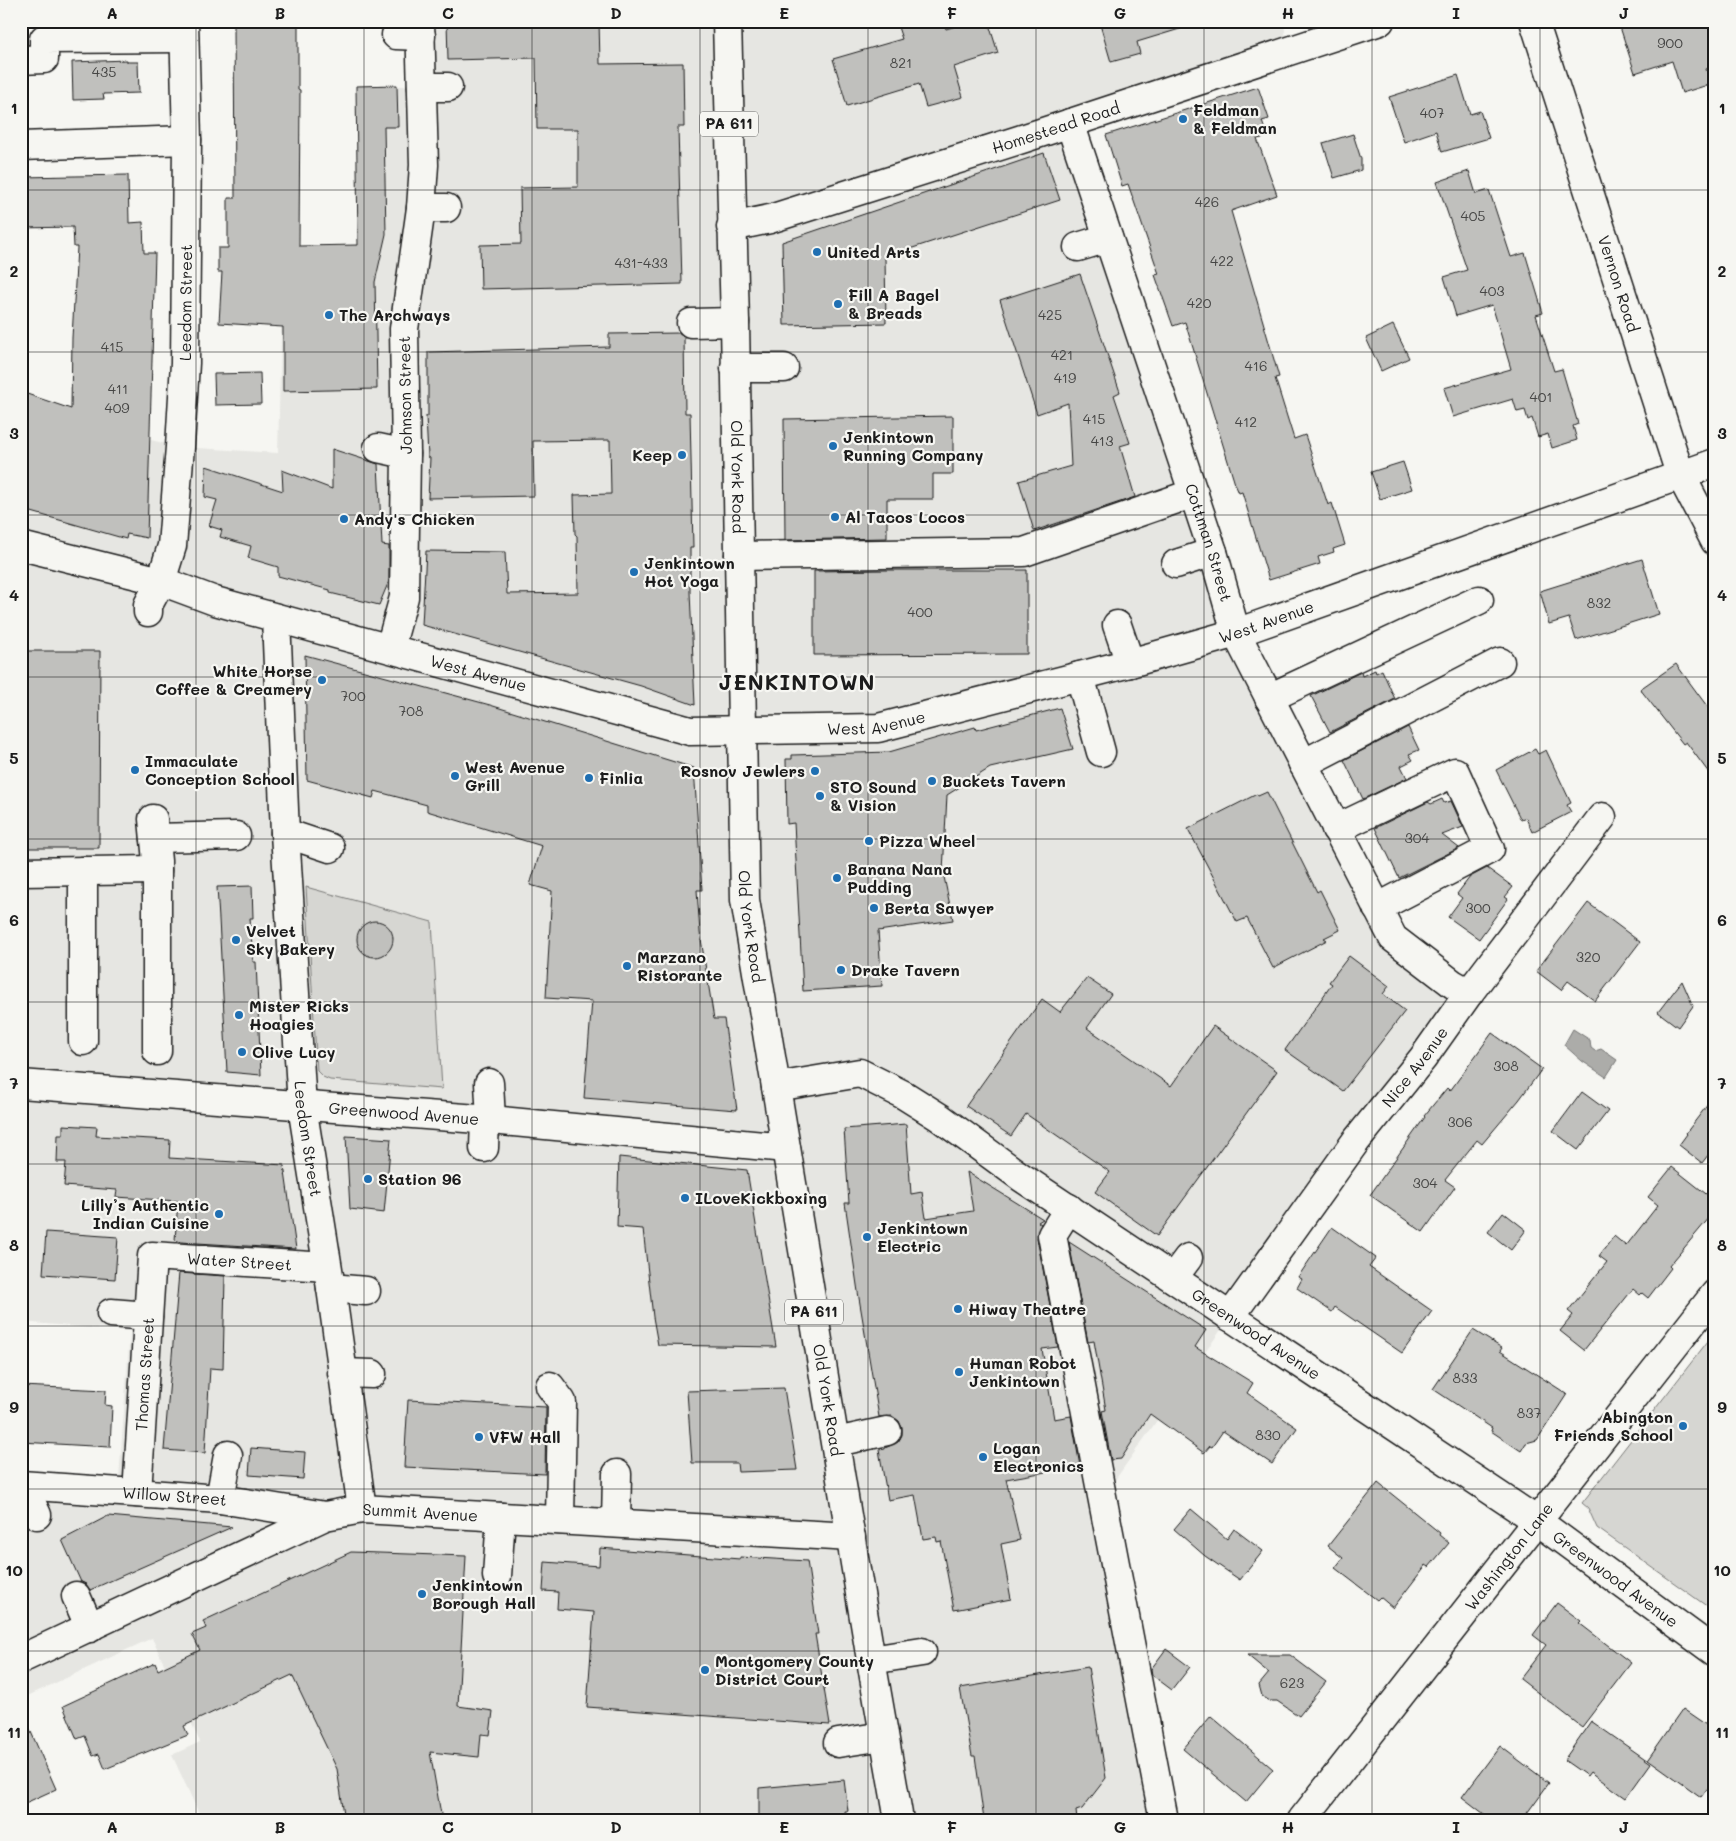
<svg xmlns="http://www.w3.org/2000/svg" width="1736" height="1841" font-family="Mali,sans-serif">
<rect width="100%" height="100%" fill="#f6f6f2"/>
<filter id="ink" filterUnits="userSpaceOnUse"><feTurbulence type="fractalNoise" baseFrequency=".02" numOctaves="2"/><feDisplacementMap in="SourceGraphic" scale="10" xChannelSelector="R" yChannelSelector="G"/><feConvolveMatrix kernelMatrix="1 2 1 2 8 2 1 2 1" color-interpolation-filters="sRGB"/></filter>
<g filter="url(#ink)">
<path fill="#e6e6e2" d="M420 21H1284L1287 52 1070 123 1213 552 1377 908 1469 993 1230 1317 1103 1497 1164 1820H202L172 1755 200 1742 152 1638 21 1699V1485L118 1492 130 1331 21 1322V409L180 447 278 453 283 246 358 245 356 86H422Z"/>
<path fill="#d6d6d2" stroke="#797977" d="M306 887 432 922 442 1089 330 1080 323 1077 317 1071Z
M1715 1332V1612L1597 1528 1588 1508 1582 1503Z"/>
<path fill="#acaca9" stroke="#727271" d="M1573 1029 1590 1040 1591 1048 1595 1051 1601 1049 1617 1060 1606 1077 1582 1061 1564 1045Z"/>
<path fill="#c0c0bd" stroke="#1c1c1c" d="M234 21H298V89L300 90 299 246 358 245 356 86 397 85 398 127H384L386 234 375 282 377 389 283 391V327L219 323 222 272H218V248H228V198H235Z
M447 21H599L600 64 683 63 684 127H678L682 284 481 289 480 245 521 244 520 188 578 187V129H537L536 58 448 60Z
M896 21H943L946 29 973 21H988L998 53 954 67 963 97 926 107 919 84 847 106 833 59 902 39Z
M1099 21H1182L1183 28 1137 42 1140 54 1111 62Z
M1638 21H1715V66L1706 69 1711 84 1682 93 1672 61 1635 73 1620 27Z
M127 60V62H138L139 93 103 94 104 99 73 100 72 62Z
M1458 75 1470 114 1480 111 1489 138 1442 152 1436 131 1404 142 1389 97Z
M1258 87 1269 119 1262 121 1267 137 1257 139 1277 195 1231 211 1279 377 1275 378 1294 439 1305 435 1328 505 1332 503 1345 545 1333 549 1334 552 1318 557 1320 564 1269 580 1242 492 1239 493 1235 484 1185 322 1173 326 1155 275 1159 274 1128 184 1122 186 1106 135Z
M1353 134 1361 159V170L1334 178 1323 143Z
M1044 153 1060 200 885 257 886 323 784 325 782 242Z
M1469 171 1476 194 1489 190 1511 257 1525 253 1543 313 1536 315 1554 371 1562 369 1578 424 1573 426 1577 440 1552 448 1548 434 1538 437 1532 418 1528 420 1525 410 1517 412 1513 399 1453 417 1444 388 1511 369 1492 305 1456 316 1444 277 1467 270 1437 182Z
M128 175 129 223 143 222 144 253H155L147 538 127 534 126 539 21 509V411L27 394 71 409 72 338 77 247H74L73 227 21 228V177Z
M1080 274 1120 392 1114 395 1130 443 1120 446 1135 497 1034 531 1019 481 1071 466 1068 403 1037 414 1000 300Z
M1393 325 1409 358 1381 371 1366 338Z
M680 333 684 337 685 413H690L693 548H690V592L695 705 641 686 422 625 426 551 505 552 507 594 578 593 577 536 575 534 574 495 611 494 610 440 533 441 534 496 428 498 430 458 428 457 426 416H428V352L609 347V334Z
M260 373 261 404 215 405 214 374Z
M953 416V474H933V499H887V538L785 540 784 419Z
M332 449 378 464 382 545 389 546V581L379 605 330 593V590L278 576V567L248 558 251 546 220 537 222 530 209 526 217 500 205 497 206 466 283 491 282 470 332 489Z
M1403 462 1412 489 1380 499 1371 472Z
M1642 559 1659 614 1576 640 1569 618 1549 624 1540 591Z
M887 570H1027V654L814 655V571Z
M21 651H100L99 848H21Z
M305 655 490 705 694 768 702 890H697L700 933 714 1019H724L737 1110 584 1098 592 1001 546 998 552 891 530 885 542 846 427 811V805L375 791 373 798 307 780Z
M1676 664 1715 717V781L1686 742 1683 744 1640 689Z
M1375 670 1376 673 1382 670 1395 699 1330 732 1311 696 1361 672 1362 676Z
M1060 708 1073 749 990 768 947 795 943 872 953 920 878 931 882 986 803 991 794 823 787 824 786 759H792V755L889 752 975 727 976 730Z
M1408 727 1419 750 1409 754 1413 760 1401 766 1407 778 1363 799 1344 760Z
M1535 749 1538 754 1546 750 1571 803 1567 805 1571 812 1532 832 1526 818 1521 820 1496 770Z
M1267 792 1317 892 1320 890 1340 930 1324 938 1327 940 1273 968 1247 918 1237 922 1188 829 1257 794 1258 796Z
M1442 799 1444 803 1451 801 1463 827 1442 835 1459 848 1399 878 1375 828 1428 802 1431 804Z
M1487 868 1513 887 1505 897 1508 899 1479 939 1448 917 1462 898 1457 894 1470 877Z
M252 886 253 918H250L253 962H256L261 1075 227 1072 219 919 217 887Z
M1588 903 1640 942 1595 1001 1568 981 1561 990 1536 971Z
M357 939a18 18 0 1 1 36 0a18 18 0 1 1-36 0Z
M1349 956 1389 986 1383 994 1405 1011 1343 1091 1285 1050 1332 984 1329 982Z
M1087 978 1111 994 1087 1028 1171 1086 1213 1026 1277 1071 1157 1236 1095 1192 1110 1172 1026 1114 1011 1136 966 1106 1042 999 1060 1012Z
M1682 981 1693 1006 1678 1027 1658 1012Z
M1492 1033 1542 1069 1519 1100 1482 1144 1477 1140 1445 1180 1455 1187 1423 1232 1370 1195 1425 1117 1424 1116 1447 1088 1450 1091Z
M1582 1092 1608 1111 1578 1150 1553 1131Z
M1715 1095V1146L1702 1163 1679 1145 1687 1134 1686 1133Z
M906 1124 911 1194 922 1192 926 1218 973 1211 967 1172 1043 1219 1038 1222 1041 1224 1037 1238 1058 1347 1042 1349 1054 1419 1071 1416 1080 1466 1006 1479 1020 1540 1001 1544 1011 1599 954 1610 941 1541 937 1542 936 1537 923 1539 915 1495 888 1500 879 1450 885 1449V1448L898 1442 902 1435V1428L899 1421 892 1416 879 1417 858 1292 845 1203H849L844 1129Z
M63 1125 97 1127 96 1136 170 1140 169 1158 284 1165 296 1249 181 1242 175 1240 178 1201 116 1197 117 1190 64 1186 66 1162H57L58 1135H63Z
M346 1136 391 1139 384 1213 350 1209Z
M619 1157 747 1170 776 1347 658 1345 653 1317 643 1229 617 1227Z
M1672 1167 1715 1201V1211L1669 1266 1671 1268 1648 1298 1642 1293 1640 1295 1633 1289 1584 1350 1560 1331 1573 1315 1568 1311 1607 1262 1599 1256 1614 1236 1626 1246 1658 1205 1648 1197Z
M1503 1212 1526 1230 1511 1250 1488 1232Z
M1332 1227 1376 1258 1369 1267 1432 1311 1402 1353 1335 1307 1332 1312 1297 1288 1302 1279 1298 1277Z
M46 1232 118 1237 115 1279 43 1274Z
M1069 1242 1206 1330 1195 1347 1253 1383 1247 1393 1297 1428 1272 1464 1223 1431 1212 1447 1210 1446 1204 1453 1150 1414 1121 1459 1111 1460 1102 1411 1106 1410 1094 1341 1088 1342Z
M179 1273 225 1276 223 1369 210 1368 205 1453 164 1450Z
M1473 1330 1502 1348 1500 1351 1567 1394 1537 1440 1526 1443 1521 1451 1491 1431 1492 1428 1433 1389Z
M21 1386 106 1390 105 1405 112 1406 110 1447 21 1442Z
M784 1388 797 1470 738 1472 737 1463H692L687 1391Z
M408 1400 546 1407 545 1474 404 1467Z
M251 1448 305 1452 303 1479 249 1475Z
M1378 1483 1440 1533 1439 1535 1449 1543 1429 1567 1426 1565 1393 1608 1380 1597 1377 1600 1335 1568 1343 1558 1328 1546Z
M1191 1509 1227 1539 1234 1529 1263 1551 1240 1580 1205 1556 1174 1529Z
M108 1516 232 1527 90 1590 86 1584 81 1582 62 1540Z
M600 1548 740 1559V1557L807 1561 818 1634H815L830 1725 587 1707 594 1612 557 1609 558 1592 543 1591 545 1562 599 1566Z
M351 1552 466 1556 458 1706 493 1711 490 1735 481 1734 479 1757 430 1752 442 1820H345L337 1769 292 1675 184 1726 188 1735 105 1769 99 1754 93 1756 85 1736 77 1739 63 1706 155 1663 158 1670 200 1650 192 1634 206 1628 203 1621Z
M1557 1603 1581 1621 1579 1623 1631 1663 1582 1727 1520 1679 1546 1645 1533 1635Z
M1166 1649 1190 1667 1172 1690 1152 1675 1151 1669Z
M1247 1655H1290L1326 1682 1299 1716 1277 1701H1270L1262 1696 1259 1685 1269 1673Z
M1088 1667 1106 1778 1082 1809 1076 1811 1077 1820H984L975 1756H972L960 1688Z
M21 1709 56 1789 21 1805Z
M1683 1709 1715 1731V1778L1701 1797 1648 1759Z
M1211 1716 1273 1769 1246 1802 1183 1749Z
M1591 1721 1651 1763 1626 1798 1590 1772 1587 1776 1564 1760Z
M1500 1746 1549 1783 1522 1820H1492L1462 1797Z
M844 1780 848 1811H845L846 1820H759V1788Z"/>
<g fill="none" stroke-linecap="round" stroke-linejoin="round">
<defs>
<g id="minor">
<path id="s1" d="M1534 21 1680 474 1715 541"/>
<path d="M396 35 421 36"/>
<path d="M21 60 44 59V39L184 38"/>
<path d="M422 87H448"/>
<path id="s2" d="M1070 123 1213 552 1236 633 1393 938 1453 984 1469 993"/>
<path d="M21 146 187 140"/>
<path d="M421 208H446"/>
<path id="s3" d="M731 227 770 219 1025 138 1380 21"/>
<path d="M1078 247 1108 238"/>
<path d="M691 323 735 322"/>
<path d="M735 368H784"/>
<path d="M378 448 406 454"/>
<path id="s4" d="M21 546 161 581 215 601 690 731 878 728 1130 663 1236 633 1715 463"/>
<path d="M739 556 1024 552 1194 493"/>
<path d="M1176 564 1213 552"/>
<path id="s5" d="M148 612V605L161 581 172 546 180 447 185 363 187 140 184 21"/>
<path id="s6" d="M276 618 285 833 302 1106 331 1288 362 1509"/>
<path d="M1117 625 1130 663"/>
<path d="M390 648 404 597 406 454 404 329 421 208 424 165 420 21"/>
<path d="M1080 676 1101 752"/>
<path d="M1269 698 1479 600"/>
<path d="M1303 764 1500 662"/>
<path d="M153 819 157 861V1051"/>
<path d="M1336 829 1455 772 1490 849 1377 908"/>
<path d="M285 833 330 848"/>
<path d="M155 838 236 836"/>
<path d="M21 872 157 870"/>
<path d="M83 1041V871"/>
<path d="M489 1083 491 1120"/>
<path id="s7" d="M21 1084 491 1120 786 1148"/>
<path id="s8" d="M776 1087 860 1073 904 1095 939 1117 1021 1177 1537 1521 1715 1652"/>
<path d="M484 1148 485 1120"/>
<path d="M1069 1208 1052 1235 1164 1820"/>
<path d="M1173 1278 1188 1258"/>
<path d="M331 1288 366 1291"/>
<path d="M111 1313 148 1316"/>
<path id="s9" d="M1230 1317 1356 1141 1423 1058 1469 993 1602 817"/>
<path d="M342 1373 372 1374"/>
<path d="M550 1386 562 1402 560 1520"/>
<path d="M836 1442 887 1431"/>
<path id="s10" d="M21 1485 220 1499 325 1516"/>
<path d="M23 1485 37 1515"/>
<path id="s11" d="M137 1493 152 1256 327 1267"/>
<path d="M220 1499 228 1455"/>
<path d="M616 1523 617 1474"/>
<path d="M497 1576 501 1517"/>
<path d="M76 1596 90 1628"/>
<path id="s12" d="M21 1659 325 1516 362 1509 851 1537"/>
<path d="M871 1660 922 1652"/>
<path d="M838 1743 884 1736"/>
</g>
<g id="major">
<path id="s13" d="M1302 1820 1715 1294"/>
</g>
<g id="highway">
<path id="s14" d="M727 21 735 322 745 900 871 1660 899 1820"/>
</g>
</defs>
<use href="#minor" stroke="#1c1c1c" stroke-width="31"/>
<use href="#major" stroke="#1c1c1c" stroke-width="31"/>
<use href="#highway" stroke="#1c1c1c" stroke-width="31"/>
<use href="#minor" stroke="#f6f6f2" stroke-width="28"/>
<use href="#major" stroke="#f6f6f2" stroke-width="28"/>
<use href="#highway" stroke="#f6f6f2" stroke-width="28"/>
</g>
</g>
<path fill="none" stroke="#1c1c1c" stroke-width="1" stroke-opacity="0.55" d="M196 21V1820M364 21V1820M532 21V1820M700 21V1820M868 21V1820M1036 21V1820M1204 21V1820M1372 21V1820M1540 21V1820M21 190H1715M21 352H1715M21 515H1715M21 677H1715M21 839H1715M21 1002H1715M21 1164H1715M21 1326H1715M21 1489H1715M21 1651H1715"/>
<g fill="#1f6fb2" stroke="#f6f6f2" stroke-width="2">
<circle cx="1183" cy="119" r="5"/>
<circle cx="817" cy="252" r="5"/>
<circle cx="838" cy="304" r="5"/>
<circle cx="329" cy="315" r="5"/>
<circle cx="833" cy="446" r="5"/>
<circle cx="682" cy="455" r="5"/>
<circle cx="835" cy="517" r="5"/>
<circle cx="344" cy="519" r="5"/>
<circle cx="634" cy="572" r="5"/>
<circle cx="322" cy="680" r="5"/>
<circle cx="135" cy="770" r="5"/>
<circle cx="815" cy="771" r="5"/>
<circle cx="455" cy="776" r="5"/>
<circle cx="589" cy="778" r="5"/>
<circle cx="932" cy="781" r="5"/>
<circle cx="820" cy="796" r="5"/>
<circle cx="869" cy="841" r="5"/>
<circle cx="837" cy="878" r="5"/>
<circle cx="874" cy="908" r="5"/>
<circle cx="236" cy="940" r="5"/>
<circle cx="627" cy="966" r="5"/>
<circle cx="841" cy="970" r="5"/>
<circle cx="239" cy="1015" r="5"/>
<circle cx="242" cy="1052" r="5"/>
<circle cx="368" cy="1179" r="5"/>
<circle cx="685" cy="1198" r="5"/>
<circle cx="219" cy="1214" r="5"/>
<circle cx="867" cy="1237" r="5"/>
<circle cx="958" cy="1309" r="5"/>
<circle cx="959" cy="1372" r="5"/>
<circle cx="1683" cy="1426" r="5"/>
<circle cx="479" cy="1437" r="5"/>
<circle cx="983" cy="1457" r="5"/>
<circle cx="422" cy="1594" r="5"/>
<circle cx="705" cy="1670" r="5"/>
</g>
<g text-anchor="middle" stroke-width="4.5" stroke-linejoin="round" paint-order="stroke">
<g font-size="14" fill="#454544">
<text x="1670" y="48">900</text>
<text x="901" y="68">821</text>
<text x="104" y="77">435</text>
<text x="1432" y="118">407</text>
<text x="1207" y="207">426</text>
<text x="1473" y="221">405</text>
<text x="1222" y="266">422</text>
<text x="641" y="268">431-433</text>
<text x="1492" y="296">403</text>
<text x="1199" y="308">420</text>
<text x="1050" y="320">425</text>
<text x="112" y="352">415</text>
<text x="1062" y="360">421</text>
<text x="1256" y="371">416</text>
<text x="1065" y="383">419</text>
<text x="118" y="394">411</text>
<text x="1541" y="402">401</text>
<text x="117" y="413">409</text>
<text x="1094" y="424">415</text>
<text x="1246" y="427">412</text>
<text x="1102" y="446">413</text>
<text x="1599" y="608">832</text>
<text x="920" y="617">400</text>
<text x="353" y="701">700</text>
<text x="411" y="716">708</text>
<text x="1417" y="843">304</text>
<text x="1478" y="913">300</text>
<text x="1588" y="962">320</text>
<text x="1506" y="1071">308</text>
<text x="1460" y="1127">306</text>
<text x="1425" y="1188">304</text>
<text x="1465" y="1383">833</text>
<text x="1529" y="1418">837</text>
<text x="1268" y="1440">830</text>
<text x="1292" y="1688">623</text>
</g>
<g fill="#f6f6f2" stroke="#5d5d5c" stroke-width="1">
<rect x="700" y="111.5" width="58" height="25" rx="4"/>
<rect x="785" y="1299.5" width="58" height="25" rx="4"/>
</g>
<g font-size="15" font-weight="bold" fill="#1c1c1c">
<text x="729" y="129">PA 611</text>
<text x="814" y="1317">PA 611</text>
</g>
<g font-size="16" font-weight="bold" fill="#1c1c1c" stroke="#f6f6f2" text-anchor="start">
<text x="1193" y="116">Feldman<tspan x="1193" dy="18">&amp; Feldman</tspan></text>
<text x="827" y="258">United Arts</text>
<text x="848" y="301">Fill A Bagel<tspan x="848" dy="18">&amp; Breads</tspan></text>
<text x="339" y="321">The Archways</text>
<text x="843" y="443">Jenkintown<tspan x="843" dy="18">Running Company</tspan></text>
<text x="672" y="461" text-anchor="end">Keep</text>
<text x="845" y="523">Al Tacos Locos</text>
<text x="354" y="525">Andy's Chicken</text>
<text x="644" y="569">Jenkintown<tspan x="644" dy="18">Hot Yoga</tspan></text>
<text x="312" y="677" text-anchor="end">White Horse<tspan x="312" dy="18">Coffee &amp; Creamery</tspan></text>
<text x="145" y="767">Immaculate<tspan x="145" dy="18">Conception School</tspan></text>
<text x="465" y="773">West Avenue<tspan x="465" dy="18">Grill</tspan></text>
<text x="805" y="777" text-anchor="end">Rosnov Jewlers</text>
<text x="599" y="784">Finlia</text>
<text x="942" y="787">Buckets Tavern</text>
<text x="830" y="793">STO Sound<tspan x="830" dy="18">&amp; Vision</tspan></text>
<text x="879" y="847">Pizza Wheel</text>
<text x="847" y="875">Banana Nana<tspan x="847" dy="18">Pudding</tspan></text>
<text x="884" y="914">Berta Sawyer</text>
<text x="246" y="937">Velvet<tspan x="246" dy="18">Sky Bakery</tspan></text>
<text x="637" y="963">Marzano<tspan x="637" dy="18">Ristorante</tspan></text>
<text x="851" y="976">Drake Tavern</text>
<text x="249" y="1012">Mister Ricks<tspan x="249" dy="18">Hoagies</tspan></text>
<text x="252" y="1058">Olive Lucy</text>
<text x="378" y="1185">Station 96</text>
<text x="695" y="1204">ILoveKickboxing</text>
<text x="209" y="1211" text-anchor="end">Lilly’s Authentic<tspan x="209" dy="18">Indian Cuisine</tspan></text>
<text x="877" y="1234">Jenkintown<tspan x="877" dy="18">Electric</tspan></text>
<text x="968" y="1315">Hiway Theatre</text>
<text x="969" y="1369">Human Robot<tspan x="969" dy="18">Jenkintown</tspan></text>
<text x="1673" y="1423" text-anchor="end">Abington<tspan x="1673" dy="18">Friends School</tspan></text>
<text x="489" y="1443">VFW Hall</text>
<text x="993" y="1454">Logan<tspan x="993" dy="18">Electronics</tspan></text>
<text x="432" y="1591">Jenkintown<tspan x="432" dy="18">Borough Hall</tspan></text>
<text x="715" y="1667">Montgomery County<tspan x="715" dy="18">District Court</tspan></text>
</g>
<g font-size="16" fill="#1c1c1c" stroke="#f6f6f2">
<text dy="6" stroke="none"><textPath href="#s3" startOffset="340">Homestead Road</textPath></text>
<text dy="6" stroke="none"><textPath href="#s1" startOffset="276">Vernon Road</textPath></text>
<text dy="6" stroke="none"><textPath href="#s5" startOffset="315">Leedom Street</textPath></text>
<text transform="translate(405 395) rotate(-91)" y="6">Johnson Street</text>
<text dy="6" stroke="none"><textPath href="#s14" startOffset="456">Old York Road</textPath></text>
<text dy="6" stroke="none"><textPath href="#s2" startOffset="442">Cottman Street</textPath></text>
<text dy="6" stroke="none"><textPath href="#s4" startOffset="1285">West Avenue</textPath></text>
<text dy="6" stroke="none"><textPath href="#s4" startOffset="475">West Avenue</textPath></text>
<text dy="6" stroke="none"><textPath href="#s4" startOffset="881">West Avenue</textPath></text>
<text dy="6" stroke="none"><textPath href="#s14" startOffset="906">Old York Road</textPath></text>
<text dy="6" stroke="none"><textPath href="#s9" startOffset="311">Nice Avenue</textPath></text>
<text dy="6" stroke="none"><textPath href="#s7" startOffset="384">Greenwood Avenue</textPath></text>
<text dy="6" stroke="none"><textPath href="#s6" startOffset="522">Leedom Street</textPath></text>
<text dy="6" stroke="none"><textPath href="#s11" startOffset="325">Water Street</textPath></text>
<text dy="6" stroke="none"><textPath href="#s8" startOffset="560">Greenwood Avenue</textPath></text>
<text dy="6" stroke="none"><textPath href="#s11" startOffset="119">Thomas Street</textPath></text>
<text dy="6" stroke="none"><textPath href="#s14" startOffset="1386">Old York Road</textPath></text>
<text dy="6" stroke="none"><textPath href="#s10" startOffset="154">Willow Street</textPath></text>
<text dy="6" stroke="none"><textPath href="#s12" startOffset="432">Summit Avenue</textPath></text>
<text dy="6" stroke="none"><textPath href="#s13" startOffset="335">Washington Lane</textPath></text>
<text dy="6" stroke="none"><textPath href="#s8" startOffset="995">Greenwood Avenue</textPath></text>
</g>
<g font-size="21" font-weight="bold" letter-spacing="1" fill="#1c1c1c" stroke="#f6f6f2">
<text x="797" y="690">JENKINTOWN</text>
</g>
</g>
<rect width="1736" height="1841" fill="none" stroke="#f6f6f2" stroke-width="55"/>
<rect x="28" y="28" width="1680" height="1786" fill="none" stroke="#1c1c1c" stroke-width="2"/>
<g font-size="16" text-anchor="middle" font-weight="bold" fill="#1c1c1c">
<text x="112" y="19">A</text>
<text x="280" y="19">B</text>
<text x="448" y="19">C</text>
<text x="616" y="19">D</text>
<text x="784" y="19">E</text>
<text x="952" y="19">F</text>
<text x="1120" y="19">G</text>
<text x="1288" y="19">H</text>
<text x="1456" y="19">I</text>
<text x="1624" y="19">J</text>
<text x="14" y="114">1</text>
<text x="1722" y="114">1</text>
<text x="14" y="277">2</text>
<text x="1722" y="277">2</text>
<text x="14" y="439">3</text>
<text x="1722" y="439">3</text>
<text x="14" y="601">4</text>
<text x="1722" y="601">4</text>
<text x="14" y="764">5</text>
<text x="1722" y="764">5</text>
<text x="14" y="926">6</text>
<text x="1722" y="926">6</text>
<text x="14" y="1089">7</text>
<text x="1722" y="1089">7</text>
<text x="14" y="1251">8</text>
<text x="1722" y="1251">8</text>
<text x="14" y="1413">9</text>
<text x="1722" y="1413">9</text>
<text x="14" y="1576">10</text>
<text x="1722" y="1576">10</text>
<text x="14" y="1738">11</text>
<text x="1722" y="1738">11</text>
<text x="112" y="1833">A</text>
<text x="280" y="1833">B</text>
<text x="448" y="1833">C</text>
<text x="616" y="1833">D</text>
<text x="784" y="1833">E</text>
<text x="952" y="1833">F</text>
<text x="1120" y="1833">G</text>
<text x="1288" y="1833">H</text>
<text x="1456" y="1833">I</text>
<text x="1624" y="1833">J</text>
</g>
</svg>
